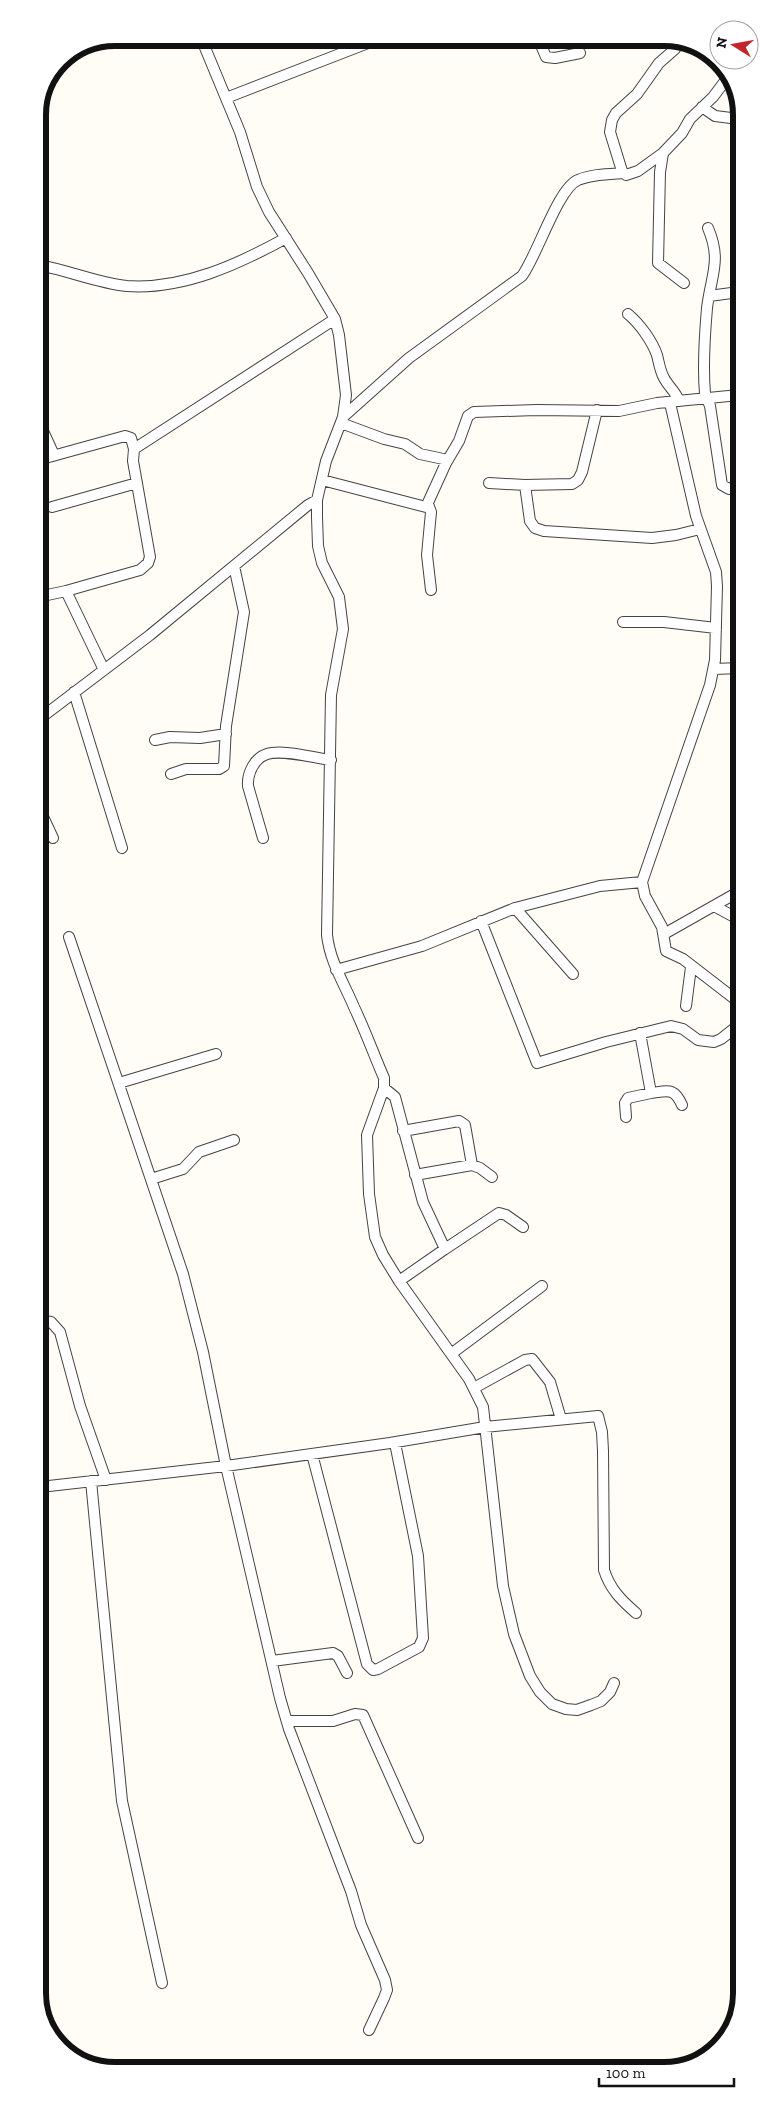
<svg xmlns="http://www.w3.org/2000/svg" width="779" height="2108" font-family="'Zilla Slab',serif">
<rect width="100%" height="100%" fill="#fffdf5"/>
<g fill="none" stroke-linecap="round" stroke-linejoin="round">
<defs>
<path id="minor" d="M201 38 240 132 257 187 269 212 308 273 335 319 339 335 346 395 343 417 326 461 317 500V517L318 546 322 563 339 597 343 629 331 695 327 935C330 962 344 983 354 1007 365 1030 374 1055 384 1078V1088L367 1135 369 1194 375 1237 383 1255 399 1281 469 1379 483 1407 503 1586 514 1634 530 1676 540 1692 552 1704 566 1709 577 1710 591 1705 601 1701 610 1692 614 1683
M538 38 546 57 555 58 580 53
M226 98 381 38
M702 107 715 116 739 119
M663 153 638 171 626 175 622 171 610 132 612 120 616 113 637 94 659 63 675 49
M708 228C722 261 711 275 707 308 705 331 703 371 705 394L710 406 722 485 729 489 739 486
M38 265C68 270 97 283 127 286 183 290 239 264 286 238
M684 283 658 263 660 172 663 153 682 133 690 119 713 97 728 77
M709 296 739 292
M628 314C640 324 652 341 657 355 659 363 660 371 664 378 668 386 676 392 679 401
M597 410 582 472 578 480 572 484 525 485 530 521 535 528 544 531 652 538 676 535 700 529
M343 417 409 358 522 276C537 256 558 188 578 180 592 174 609 174 624 173
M38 420 54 455
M341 423 384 439 405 444 420 454 448 460
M38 460 125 436 131 438 134 449
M322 480 426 507 446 463 459 441 468 416 474 412 536 410 619 411 657 403 739 395
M489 483 525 485
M428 504 431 512 427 555 431 590
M52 507 137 483
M38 597 66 591
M623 622H664L716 628
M714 669 740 668
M104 670 66 591 140 570 148 563 150 557 133 461 134 449 335 319
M74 692 122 848
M38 720 150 635 308 505 317 500
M155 740 170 737 200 738 226 734
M171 774 186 769H219L224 766 226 726 244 612 234 566
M39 808 53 838
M263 838 248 786C247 774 254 758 267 754 282 749 315 758 331 760
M642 882 645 896 662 927 666 951 683 959 740 1003
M714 906 740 920
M515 908 573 974
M481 921 537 1063 606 1042 671 1026 683 1029 698 1040 714 1042 721 1039 740 1024
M664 934 740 891
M69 937 183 1274 203 1352 226 1466 280 1698 289 1729 351 1891 361 1925 385 1980 387 1990 384 1998 369 2030
M336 970 422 946 515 908 600 886 642 882 710 685 715 660 717 586 716 572 696 516 670 403
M686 1006 691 967
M640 1033 651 1093C668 1091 674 1087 682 1105
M119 1083 216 1054
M384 1088 395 1097 423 1202 445 1249 399 1281
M626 1117 625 1103 628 1098 651 1093
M403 1131 459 1121 465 1125 472 1165
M415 1175 472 1165 480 1168 492 1177
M151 1179 183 1169 199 1152 234 1140
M445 1249 499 1213 506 1215 523 1227
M39 1320 51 1322 60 1332 80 1406 106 1480
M451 1354 542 1286
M474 1388 525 1360 532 1359 550 1382 561 1419
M312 1454 367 1664 373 1670 378 1669 419 1647 423 1638 418 1556 395 1443
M91 1481 122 1801 162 1983
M40 1487 226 1466 390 1443 485 1427 598 1416 602 1432 603 1451 604 1570C610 1589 621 1600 636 1613
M272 1661 333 1653 338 1656 347 1673
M287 1721H333L355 1714 363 1715 418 1838"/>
</defs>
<use href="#minor" stroke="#444" stroke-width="12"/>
<use href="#minor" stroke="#fff" stroke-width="10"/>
</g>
<path d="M0 0H779V2108H0ZM115 46H664A69 69 0 0 1 733 115V1993A69 69 0 0 1 664 2062H115A69 69 0 0 1 46 1993V115A69 69 0 0 1 115 46Z" fill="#fff" fill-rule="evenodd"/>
<path fill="none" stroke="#111" stroke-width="6" d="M115 46H664A69 69 0 0 1 733 115V1993A69 69 0 0 1 664 2062H115A69 69 0 0 1 46 1993V115A69 69 0 0 1 115 46Z"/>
<g transform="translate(734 45) rotate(281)"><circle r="24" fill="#ffffff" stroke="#a0a0a0"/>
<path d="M0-4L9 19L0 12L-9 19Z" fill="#c4262e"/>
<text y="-8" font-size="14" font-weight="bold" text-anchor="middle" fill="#111111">N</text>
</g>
<path d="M599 2078v8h135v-8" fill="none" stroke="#111111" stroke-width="2.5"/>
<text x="606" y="2078" font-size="15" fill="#111111" stroke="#ffffff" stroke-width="4" paint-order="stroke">100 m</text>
</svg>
